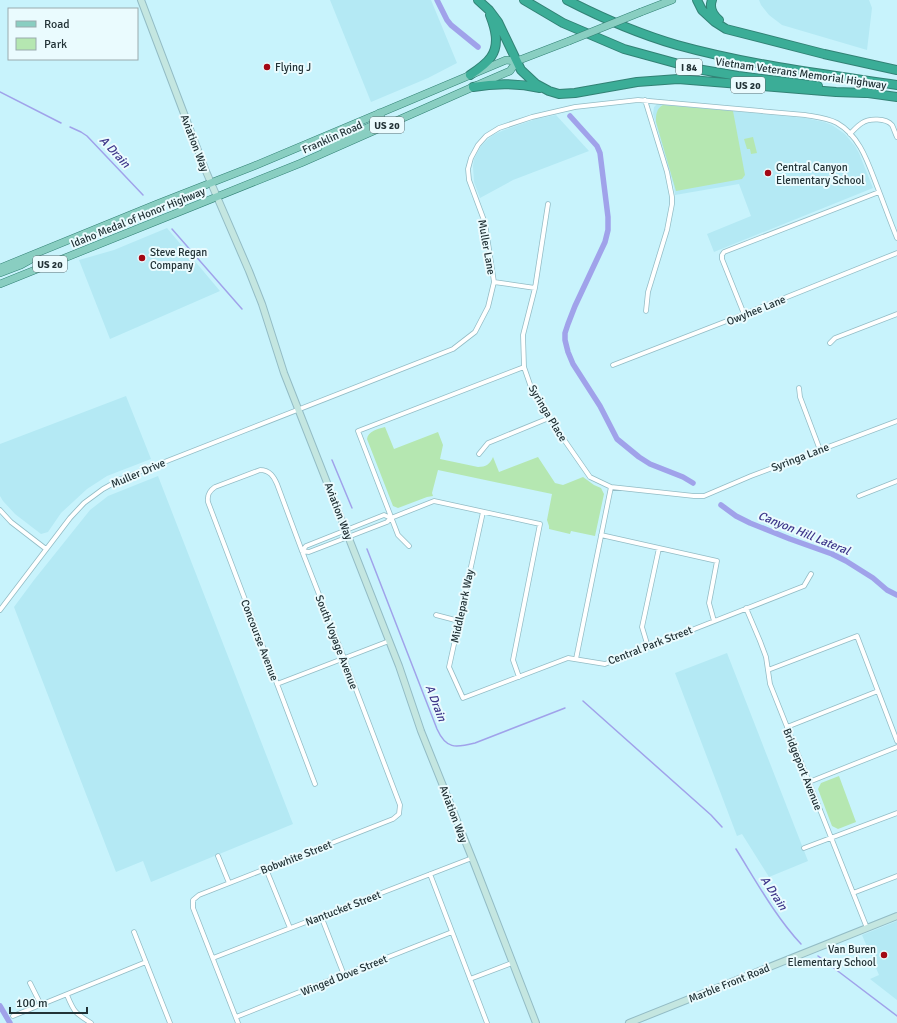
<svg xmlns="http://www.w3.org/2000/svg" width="897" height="1023" font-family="Signika,sans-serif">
<rect width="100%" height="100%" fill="#c8f3fc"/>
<path fill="#b4e9f4" d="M330 0H431L457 63 428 78 371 102Z
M759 0H869L872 8 867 50 782 25 769 15 761 5Z
M657 104 805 118 824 122 832 125 845 134 855 146 859 153 873 188 714 252 707 234 751 216 739 184 675 195 674 187 653 114 654 107Z
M556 115 589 151 513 180 480 198 474 182 473 166 474 159 481 146 487 140 493 135 504 130 536 119Z
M167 228 220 291 110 339 79 260 114 250Z
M126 396 151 459 107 476 87 489 61 513 48 532 41 534 15 514 3 501 0 496V444Z
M158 476 293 824 151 882 143 861 116 872 14 607 34 580 90 510 108 496Z
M727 653 808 861 769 877 742 834 737 836 675 673Z
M897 921V1000L870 979 879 975 862 935Z"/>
<path fill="#b5e7b1" d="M663 105 733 111 745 175 742 179 676 191 656 122C656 115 656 109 663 105Z
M753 137 757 153 751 154 750 149H747L744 139Z
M385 427 394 449 438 432 443 445 440 459 478 467C486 467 490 464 493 457L499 472 538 457 555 483 563 485 583 477 594 485 601 488 604 494 595 536 571 531 570 534 549 529V526L547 520 552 494 438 470 432 493 433 496 427 497 398 508 393 506 367 439C368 431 378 429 385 427Z
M839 776 856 822 838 829 832 826 818 789 821 783Z"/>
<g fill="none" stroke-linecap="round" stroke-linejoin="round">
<path stroke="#a0a2ea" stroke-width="1.5" d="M0 92 61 123
M70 127 81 132 87 136 143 195
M172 229 242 309
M332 460 352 508
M367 549 437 729C446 749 455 748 475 743L565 708
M583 701 711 815 722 827
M736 849C756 881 775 916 801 944
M818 956 897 1016"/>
<path stroke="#a0a2ea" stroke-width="5.5" d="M437 0 447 20 451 25 478 47
M570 116 597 146 600 153 608 217V230L605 242 575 306 568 324 565 333V340L568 352 573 364 600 406 617 439 639 457 650 464 683 477 693 483
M721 505 736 516 750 523 790 539 832 554 846 561 873 578 887 590 897 595
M0 1006 10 1023"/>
<defs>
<path id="street" d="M645 100 667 172 672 197V204L667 230 648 292 646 311
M850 134C854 130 857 126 862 123 869 118 886 118 892 125 894 129 895 133 897 137
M548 204 535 288 523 335 524 367 533 393 549 418 590 477 611 487 694 496H704L751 476 897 421
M494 282 535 288
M744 314 722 259V255L724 252 879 192
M830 343 835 338 897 314
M613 365 732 319 897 253
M799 388 800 397 820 450
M479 454 488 443 549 418
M859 496 897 481
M0 510 11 522 46 549
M483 512 449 667 463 698 568 658 605 664 804 586 811 574
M601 535 717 561 709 603 714 621
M409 546 398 535 358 431 524 367
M302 551 309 552 387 522 391 518 434 501 540 524 513 660 519 677
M302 551 306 546 384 515 391 518
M746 608 760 641 766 657 770 684 867 928
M0 610 70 518 84 503 103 489 121 479 453 349 475 332 488 307 494 282 485 223 469 180 468 169 471 158 478 145 486 136 499 128 532 117 575 107 638 100 805 115C816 117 827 118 837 123 860 136 868 163 877 186 884 204 890 221 897 238
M436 615 459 621
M648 647 642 627 659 548
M576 659 611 487
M768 670 857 636 897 741
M277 684 389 641
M787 727 878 691
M809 782 897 747
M804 848 897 813
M218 856 229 883
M266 869 290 928
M430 874 487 1023
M853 893 897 876
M321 916 344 975
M134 932 170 1023
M213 958 472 858
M470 979 512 963
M30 983 41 1005
M67 995C74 1012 75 1013 91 1023
M13 1016 146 962
M236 1017 452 932
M238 1023 193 908V900L199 895 393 819 399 814 400 805 344 658 302 551 277 484C274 477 270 470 260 470L215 487C209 491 207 495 208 502L315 784"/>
<path id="secondary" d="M141 0 205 169 249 271 262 304 284 373 399 666 421 731 474 863 536 1023
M629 1023 897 916"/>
<path id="primary" d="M641 12 672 0
M325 149 333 143 380 122C382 119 381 117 379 113
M0 268 157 204 254 166 506 60 517 61 569 41
M0 273 21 265 30 260
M0 284 301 163 473 87 510 71 517 61"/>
<path id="highway" d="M478 0 489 10 498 22 521 70 536 84 549 91 559 94 575 93 637 82 678 79 836 92 865 93
M524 0 563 23 624 49 697 69 738 76 818 86
M567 0C602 18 639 34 677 45 749 65 823 74 897 85
M697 0 702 10 715 22 726 29 824 54 897 70
M712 0C709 8 713 15 719 20
M470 75C476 71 487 63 491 57 500 44 495 28 490 15
M473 87C496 83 517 83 540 88
M861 92 897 97"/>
</defs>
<use href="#street" stroke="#93bcc5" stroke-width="5.5"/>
<use href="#secondary" stroke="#93bcc5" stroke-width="8"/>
<use href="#primary" stroke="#328275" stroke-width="8"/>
<use href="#highway" stroke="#328275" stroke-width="10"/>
<use href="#street" stroke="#fff" stroke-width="4"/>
<use href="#secondary" stroke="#c4e6e0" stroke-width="6"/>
<use href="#primary" stroke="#89cec1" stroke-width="7"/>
<use href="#highway" stroke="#3bad97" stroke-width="8"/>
<defs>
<path id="primary-bridge" d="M569 41 641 12"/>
</defs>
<use href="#primary-bridge" stroke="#328275" stroke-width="8" stroke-linecap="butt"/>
<use href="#primary-bridge" stroke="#89cec1" stroke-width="7"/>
</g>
<g fill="#a30814" stroke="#eafbfe" stroke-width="1.5">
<circle cx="267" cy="67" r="4"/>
<circle cx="768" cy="173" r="4"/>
<circle cx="142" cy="258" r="4"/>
<circle cx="884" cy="955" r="4"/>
</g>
<g text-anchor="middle" stroke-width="4" stroke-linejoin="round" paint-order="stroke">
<g fill="#eafbfe" stroke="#5e6e72" stroke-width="1">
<rect x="676" y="59" width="26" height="16" rx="3"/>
<rect x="731" y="77" width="34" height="16" rx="3"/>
<rect x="370" y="117" width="34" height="16" rx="3"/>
<rect x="33" y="256" width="34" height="16" rx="3"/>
</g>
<g font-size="10" font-weight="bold" fill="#223236">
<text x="689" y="71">I 84</text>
<text x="748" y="89">US 20</text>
<text x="387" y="129">US 20</text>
<text x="50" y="268">US 20</text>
</g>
<g font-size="11" fill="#223236" stroke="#eafbfe" text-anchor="start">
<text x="275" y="71">Flying J</text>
<text x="776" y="171">Central Canyon<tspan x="776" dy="13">Elementary School</tspan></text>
<text x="150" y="256">Steve Regan<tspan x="150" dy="13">Company</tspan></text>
<text x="876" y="953" text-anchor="end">Van Buren<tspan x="876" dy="13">Elementary School</tspan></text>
</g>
<g font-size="11" fill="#223236" stroke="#eafbfe">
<text transform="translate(801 73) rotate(8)" y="4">Vietnam Veterans Memorial Highway</text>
<text transform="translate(332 137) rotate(-24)" y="4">Franklin Road</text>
<text transform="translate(195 143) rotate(69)" y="4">Aviation Way</text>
<text transform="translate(138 217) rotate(-22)" y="4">Idaho Medal of Honor Highway</text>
<text transform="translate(487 247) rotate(80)" y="4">Muller Lane</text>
<text transform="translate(756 310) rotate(-22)" y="4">Owyhee Lane</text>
<text transform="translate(548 413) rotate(59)" y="4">Syringa Place</text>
<text transform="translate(800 457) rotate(-21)" y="4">Syringa Lane</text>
<text transform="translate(138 473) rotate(-23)" y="4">Muller Drive</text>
<text transform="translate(339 511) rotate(69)" y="4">Aviation Way</text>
<text transform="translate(462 606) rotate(-78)" y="4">Middlepark Way</text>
<text transform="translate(260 640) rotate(69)" y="4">Concourse Avenue</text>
<text transform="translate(337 642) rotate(69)" y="4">South Voyage Avenue</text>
<text transform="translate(650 645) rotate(-21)" y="4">Central Park Street</text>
<text transform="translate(803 769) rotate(68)" y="4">Bridgeport Avenue</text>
<text transform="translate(454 814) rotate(69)" y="4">Aviation Way</text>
<text transform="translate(296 857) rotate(-21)" y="4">Bobwhite Street</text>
<text transform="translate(343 908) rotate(-21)" y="4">Nantucket Street</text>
<text transform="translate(344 975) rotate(-22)" y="4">Winged Dove Street</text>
<text transform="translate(729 983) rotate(-22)" y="4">Marble Front Road</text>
</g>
<g font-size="12" font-style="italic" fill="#3e368a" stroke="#eafbfe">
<text transform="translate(115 152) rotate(47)" y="4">A Drain</text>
<text transform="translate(804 533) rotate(22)" y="4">Canyon Hill Lateral</text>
<text transform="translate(436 703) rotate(69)" y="4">A Drain</text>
<text transform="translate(774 893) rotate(57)" y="4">A Drain</text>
</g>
</g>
<rect x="8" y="8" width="130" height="52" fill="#eafbfe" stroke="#9aabae"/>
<rect x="16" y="21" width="20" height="6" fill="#89cec1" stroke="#9aabae"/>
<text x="44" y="28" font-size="12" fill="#223236">Road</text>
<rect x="16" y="38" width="20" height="12" fill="#b5e7b1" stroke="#9aabae"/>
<text x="44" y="48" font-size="12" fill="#223236">Park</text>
<path d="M10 1007v6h77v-6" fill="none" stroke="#223236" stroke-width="2"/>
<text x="16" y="1007" font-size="12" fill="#223236" stroke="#eafbfe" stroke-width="3" paint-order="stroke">100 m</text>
</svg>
